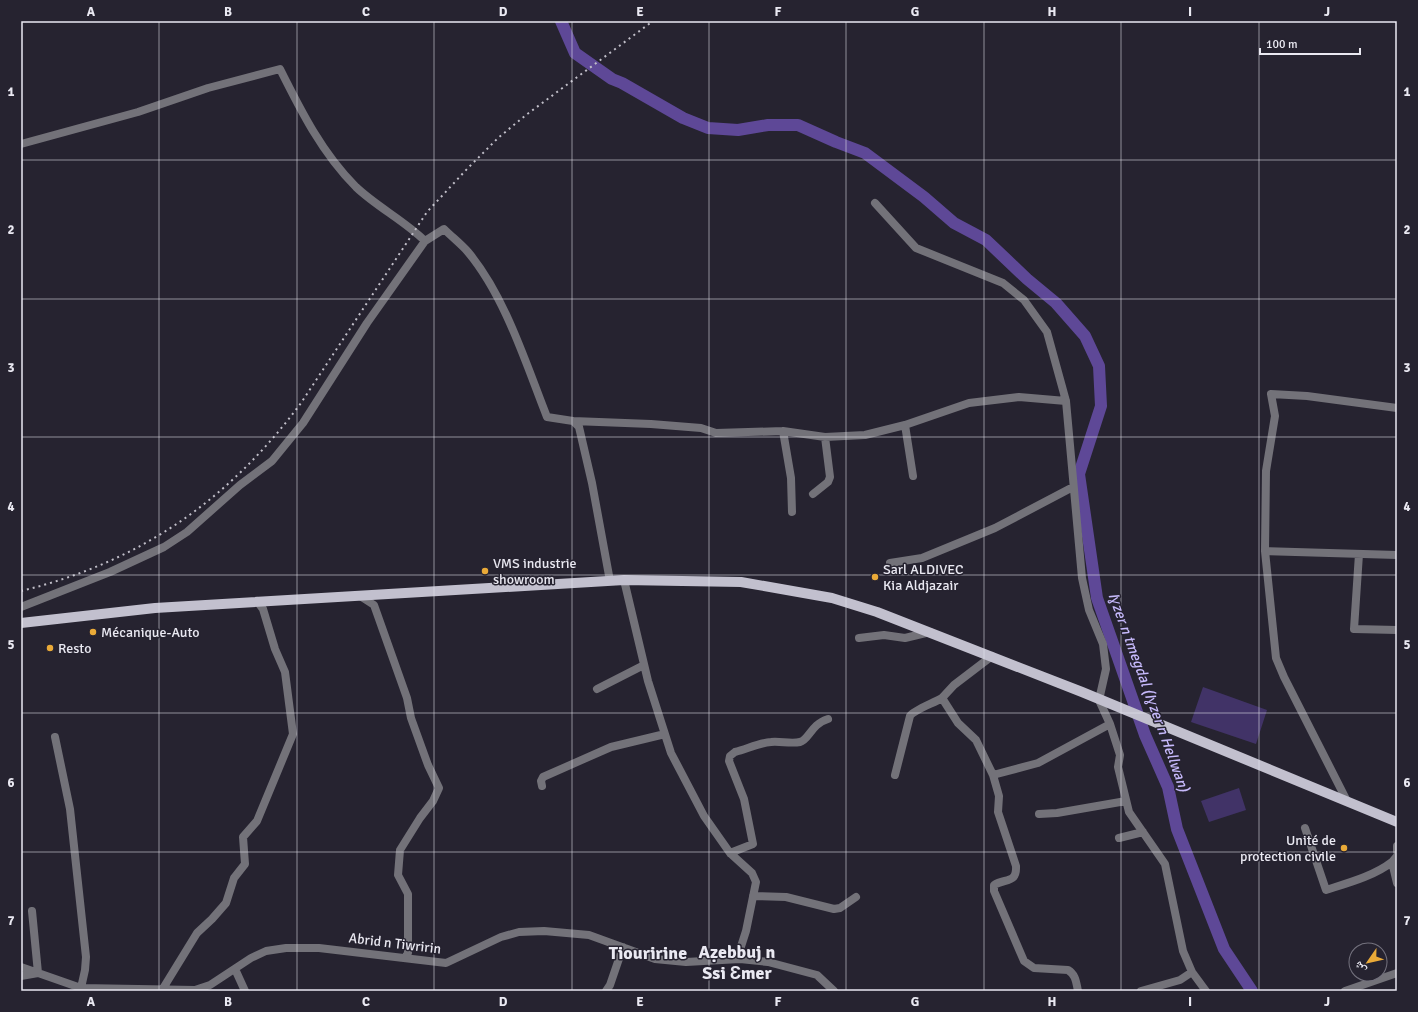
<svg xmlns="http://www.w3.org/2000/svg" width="1418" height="1012" font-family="Signika,'Noto Naskh Arabic',sans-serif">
<rect width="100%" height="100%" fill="#262330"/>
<path fill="#413367" d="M1203 687 1267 710 1256 744 1191 722Z
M1239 788 1246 810 1209 822 1201 801Z"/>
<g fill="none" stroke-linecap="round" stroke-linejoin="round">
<path stroke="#5e4897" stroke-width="12" d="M561 21 575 53 612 79 622 83 683 118 708 128 738 130 768 125H798L836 142 865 153 924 197 954 223 986 240 1027 279 1056 303 1085 336 1099 366 1101 406 1079 474 1097 598 1145 735 1168 787 1177 829 1224 949 1252 991"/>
<path stroke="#737279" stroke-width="8" d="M21 144 138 112 208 88 280 69C301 111 322 153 356 187 377 207 405 221 425 241
M875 203 916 248 1003 283 1024 300 1047 332 1066 401 1082 578 1089 610 1103 644 1106 669 1099 700 1110 724 1120 755 1118 767 1129 812 1165 864 1183 951 1192 972 1206 991
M573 421 651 424 701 428 716 433 783 431 825 437 865 435 905 425 969 403 1019 397 1066 401
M905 425 913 476
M783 431 791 478 792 512
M813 494 828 482 830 477 825 437
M1265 551 1397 555
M1359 554 1354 629 1397 630
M890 563 922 558 995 528 1073 487
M624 580 648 681 671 753 704 816 730 853 752 873 756 882 746 931 737 959
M360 596 374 605 407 698 411 718 428 765 439 788 433 801 420 818 400 850 398 875 408 894V953L405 958
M21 607 110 572 164 547 187 532 240 485 272 461 303 423 367 323 425 241 444 229C452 237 461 244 468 252 505 296 526 364 547 417L573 421 579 427 592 483 610 581
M859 638 884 635 905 638 930 632
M992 656 954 685 942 698 958 723 976 740 993 775 999 796 998 812 1016 866C1017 884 1005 878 994 885V891L1024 961 1034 968 1068 970C1076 975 1076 982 1078 991
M597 689 644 665
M55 737 70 809 86 957 85 970 81 988
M895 775 910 716C914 710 934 703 942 698
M993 775 1038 763 1110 724
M542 786 541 781 543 777 611 747 665 734
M1347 801 1284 677 1276 658 1265 551 1266 471 1275 416 1271 394 1307 396 1397 408
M1039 814 1057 813 1126 801
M1305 828 1326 890C1348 883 1374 876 1392 862
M1119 838 1143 832
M1397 846V851
M730 853 753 844 744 799 729 761 730 756 735 752C747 749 759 743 771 742 780 741 791 744 800 742 809 740 811 724 828 719
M1397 856 1392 862 1397 883
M753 896 786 897 834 909 840 908 856 897
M21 967 81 988 195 990 210 985 251 958 266 951 286 948H319L446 963 501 937 519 932 544 931 589 935 655 959 686 962 740 959 768 962 817 975 834 991
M235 969 245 991
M21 976 38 973 32 911
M162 990 197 933 212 919 226 903 234 878 245 864 243 837 257 821 293 734 285 672 275 649 263 609 257 601
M606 991 610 985 623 947
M1141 991 1180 980 1192 972
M1345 991 1397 973"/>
<path stroke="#c2c0ce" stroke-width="10" d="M21 623 155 608 624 580 741 582 832 598 877 612 1082 692 1397 822"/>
<path stroke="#c1bfc9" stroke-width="2" stroke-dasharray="2 4" stroke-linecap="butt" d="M1395 21 1397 22
M21 591C140 562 228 501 301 403L427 212 467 169 498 138 526 115 653 21"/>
</g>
<path fill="none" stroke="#eae9f2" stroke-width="1" stroke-opacity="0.55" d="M159 21V991M297 21V991M434 21V991M572 21V991M709 21V991M846 21V991M984 21V991M1121 21V991M1259 21V991M21 160H1397M21 299H1397M21 437H1397M21 575H1397M21 713H1397M21 852H1397"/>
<g fill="#eaaa38" stroke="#262330" stroke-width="1.5">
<circle cx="485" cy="571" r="4"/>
<circle cx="875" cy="577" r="4"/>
<circle cx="93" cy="632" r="4"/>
<circle cx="50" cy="648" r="4"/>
<circle cx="1344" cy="848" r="4"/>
</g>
<g text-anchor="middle" stroke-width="3" stroke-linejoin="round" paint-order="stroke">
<g font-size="14" fill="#eae9f2" stroke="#262330" text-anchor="start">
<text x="493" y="568">VMS industrie<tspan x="493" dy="16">showroom</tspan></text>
<text x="883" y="574">Sarl ALDIVEC<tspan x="883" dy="16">Kia Aldjazair</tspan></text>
<text x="101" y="637">Mécanique-Auto</text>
<text x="58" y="653">Resto</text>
<text x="1336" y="845" text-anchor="end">Unité de<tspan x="1336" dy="16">protection civile</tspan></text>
</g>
<g font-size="14" fill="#eae9f2" stroke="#262330">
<text transform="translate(395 943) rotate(7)" y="5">Abrid n Tiwririn</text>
</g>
<g font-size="15" font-style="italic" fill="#c7bafc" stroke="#262330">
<text transform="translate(1149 692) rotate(70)" y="5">Iɣzer n tmegdal (Iɣzer n Hellwan)</text>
</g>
<g font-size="18" font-weight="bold" fill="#eae9f2" stroke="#262330">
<text x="737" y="958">Aẓebbuj n<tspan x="737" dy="21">Ssi Ɛmer</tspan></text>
<text x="648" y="959">Tiouririne</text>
</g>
</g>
<rect width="1418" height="1012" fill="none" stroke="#262330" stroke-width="44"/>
<g transform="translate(1368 962) rotate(236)"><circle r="19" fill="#262330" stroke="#74727e"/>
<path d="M0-3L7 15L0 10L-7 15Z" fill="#eaaa38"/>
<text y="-6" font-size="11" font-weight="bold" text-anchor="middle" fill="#eae9f2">ش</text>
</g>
<path d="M1260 48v6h100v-6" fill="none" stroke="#eae9f2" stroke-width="2"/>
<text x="1266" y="48" font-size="12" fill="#eae9f2" stroke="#262330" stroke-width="3" paint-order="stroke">100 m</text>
<rect x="22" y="22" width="1374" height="968" fill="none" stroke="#eae9f2" stroke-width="1.5"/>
<g font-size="13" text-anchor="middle" font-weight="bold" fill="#eae9f2">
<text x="91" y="16">A</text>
<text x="228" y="16">B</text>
<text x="366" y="16">C</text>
<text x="503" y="16">D</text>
<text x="640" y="16">E</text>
<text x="778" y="16">F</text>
<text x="915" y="16">G</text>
<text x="1052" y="16">H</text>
<text x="1190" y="16">I</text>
<text x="1327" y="16">J</text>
<text x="11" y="96">1</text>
<text x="1407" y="96">1</text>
<text x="11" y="234">2</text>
<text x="1407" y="234">2</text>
<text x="11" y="372">3</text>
<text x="1407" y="372">3</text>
<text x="11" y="511">4</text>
<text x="1407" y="511">4</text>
<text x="11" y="649">5</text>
<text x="1407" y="649">5</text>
<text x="11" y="787">6</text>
<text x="1407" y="787">6</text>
<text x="11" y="925">7</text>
<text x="1407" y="925">7</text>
<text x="91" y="1006">A</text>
<text x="228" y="1006">B</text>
<text x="366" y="1006">C</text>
<text x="503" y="1006">D</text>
<text x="640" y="1006">E</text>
<text x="778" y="1006">F</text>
<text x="915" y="1006">G</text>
<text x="1052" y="1006">H</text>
<text x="1190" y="1006">I</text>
<text x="1327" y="1006">J</text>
</g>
</svg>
